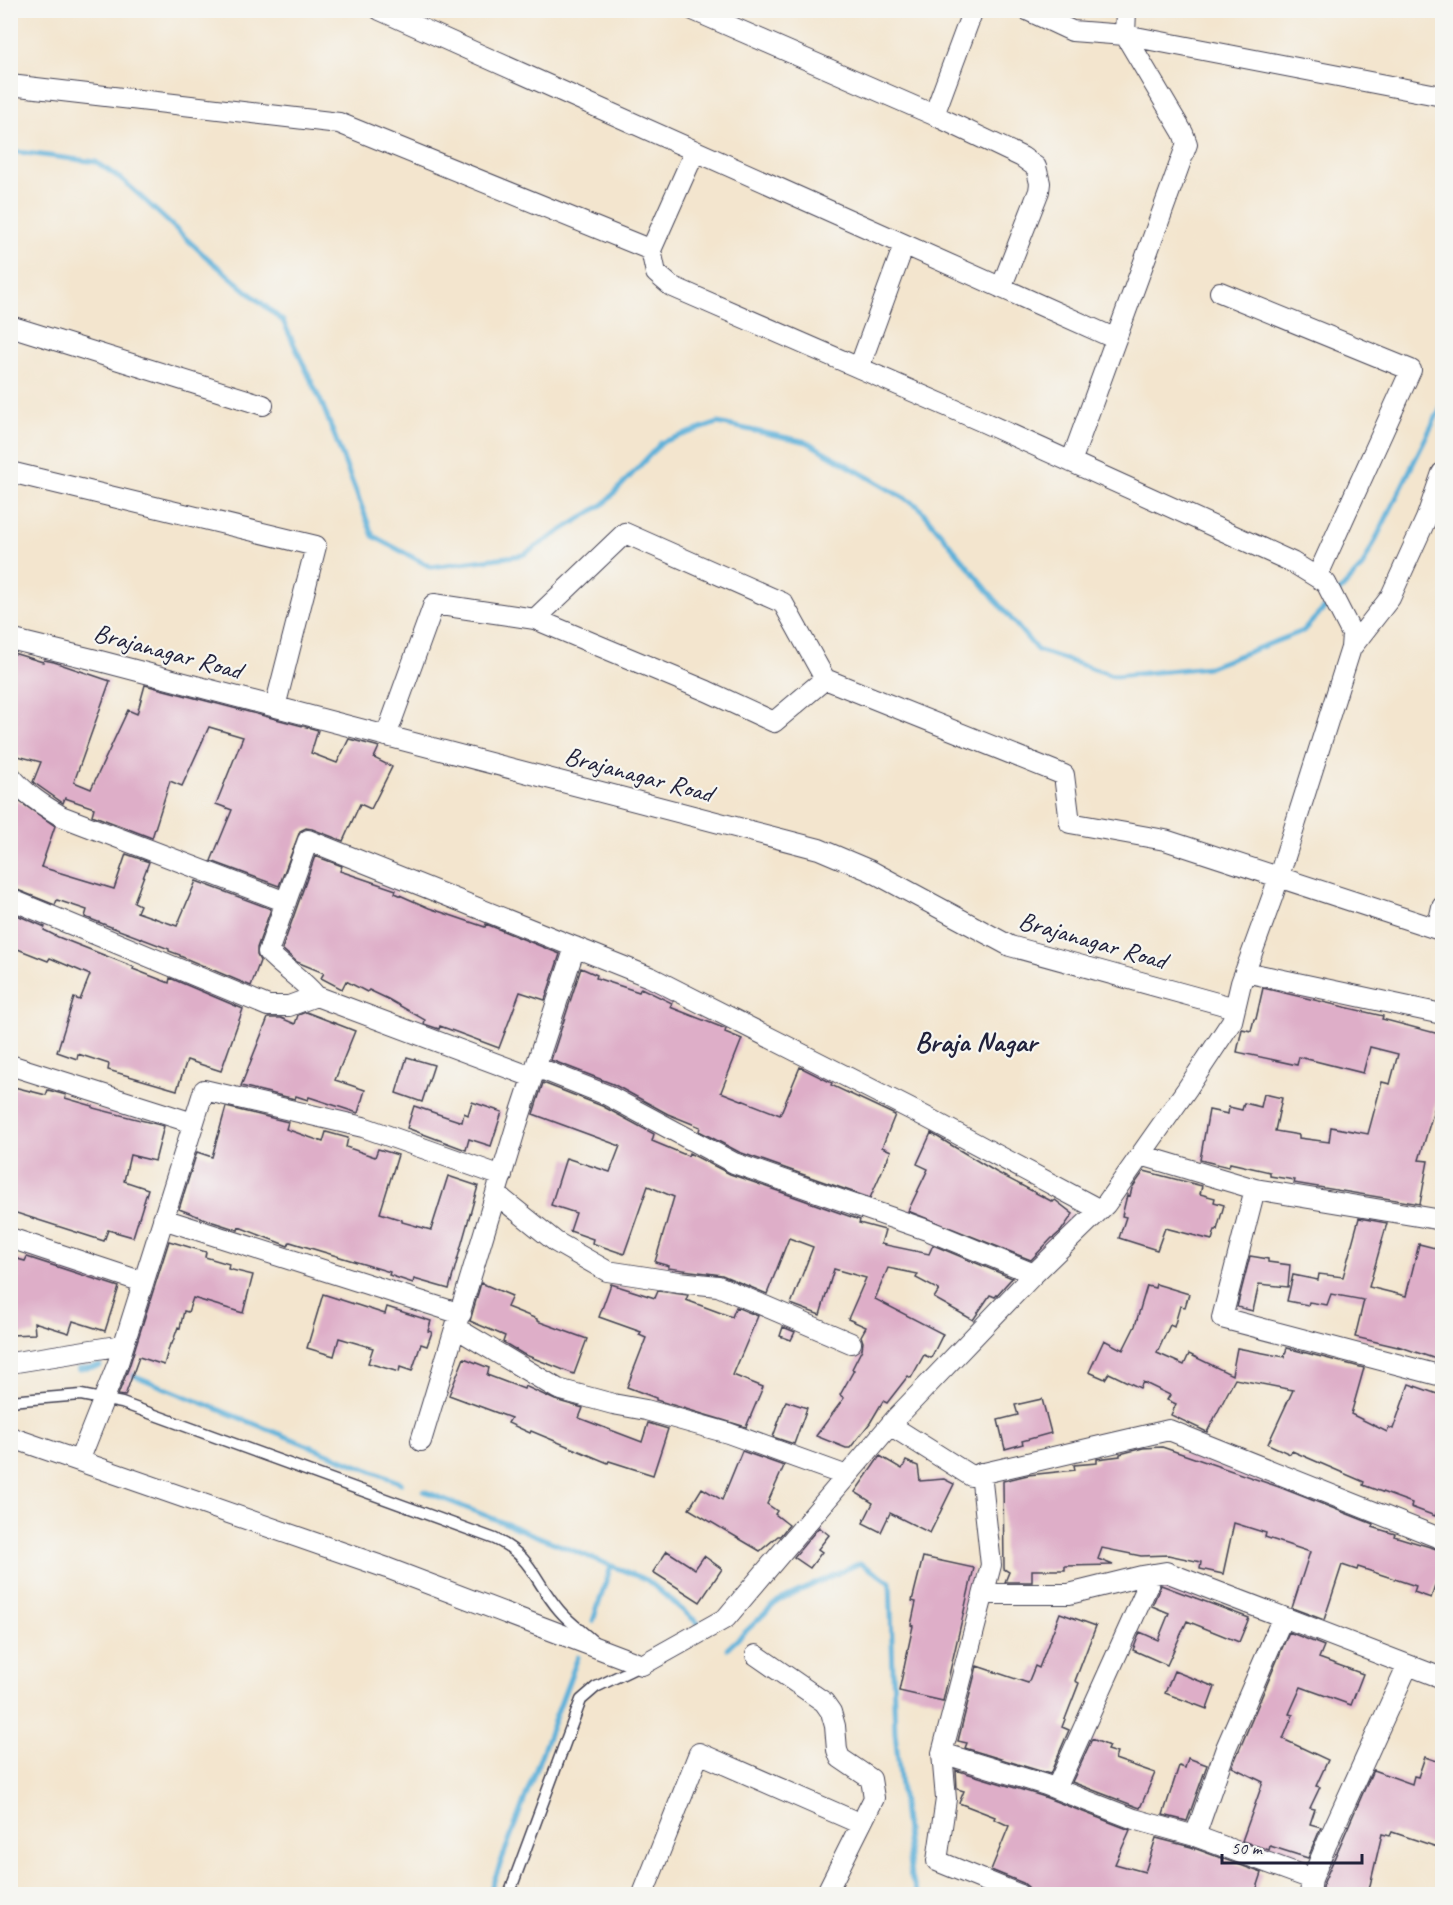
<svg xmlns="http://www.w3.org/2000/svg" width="1453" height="1905" font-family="Caveat,sans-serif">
<rect width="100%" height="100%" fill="#f6f6f2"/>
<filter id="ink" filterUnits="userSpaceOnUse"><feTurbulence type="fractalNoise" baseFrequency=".0167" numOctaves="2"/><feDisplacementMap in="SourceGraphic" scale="12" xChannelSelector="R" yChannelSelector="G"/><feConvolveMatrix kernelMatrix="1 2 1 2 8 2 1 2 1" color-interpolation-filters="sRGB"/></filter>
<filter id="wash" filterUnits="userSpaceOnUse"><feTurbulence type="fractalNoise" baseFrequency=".008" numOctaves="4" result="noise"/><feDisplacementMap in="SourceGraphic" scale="24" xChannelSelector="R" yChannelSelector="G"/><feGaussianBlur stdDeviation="1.35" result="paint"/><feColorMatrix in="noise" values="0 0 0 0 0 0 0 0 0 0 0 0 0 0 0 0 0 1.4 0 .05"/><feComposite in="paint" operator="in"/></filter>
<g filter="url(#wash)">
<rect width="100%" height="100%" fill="#f3e5ce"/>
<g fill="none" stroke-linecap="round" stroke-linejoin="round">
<path stroke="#5eb1d9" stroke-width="5" d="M10 151 96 162 124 181 204 255 283 321 323 406 373 536 431 567 523 555 605 503 662 442 718 423 807 442 918 506 1037 650 1115 676 1209 667 1303 631 1331 601
M1337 594 1362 567 1442 405
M79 1369 100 1366
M128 1373 401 1483
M424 1491 647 1580 700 1625
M593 1621 611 1566
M727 1649 778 1601 860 1563 890 1582 895 1733 911 1877 918 1894
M489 1894 578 1657"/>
</g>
<g id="blocks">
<path fill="#deaec8" d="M13 653 43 662 44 660 54 662 110 681 74 782 91 789 128 710 137 714 145 685 318 730 311 753 337 763 349 739 376 746 379 747 374 758 392 767 371 809 360 804 343 841 312 829 306 828 300 831 279 886 211 861 232 810 216 804 243 737 209 727 182 786 170 781 152 838 92 815 94 808 65 798 63 803 33 782 41 762 10 754V661Z
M10 799 20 802 55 826 41 867 114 889 126 854 149 862 134 902 140 905 137 912 177 926 196 881 271 909 257 948V955L260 961 251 986 180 956V955L169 951V949L85 917 87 910 57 900 55 905 10 887Z
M315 856 342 866 340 871 396 890 395 893 429 908 485 927 486 924 560 954 545 1000 520 992 499 1048 440 1026 439 1029 424 1024 425 1020 388 999 369 990 367 992 346 981 342 989 321 978 324 973 297 962 282 949Z
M10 912 45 927 44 930 58 937 134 967 133 969 169 983 170 978 243 1009 221 1071 187 1060 177 1090 108 1070 109 1064 78 1054 77 1059 57 1052 74 998 80 1000 90 975 50 958 48 961 10 946Z
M581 968 597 975 596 978 639 992 641 988 672 1003 670 1007 726 1029 725 1032 742 1039 721 1092 780 1115 800 1067 832 1083 831 1085 895 1115 882 1147 891 1151 870 1198 739 1152 699 1131 700 1127 668 1114 613 1084 551 1060Z
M1263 988 1383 1016 1382 1019 1443 1035V1080L1419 1160 1428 1161 1420 1204 1294 1183 1295 1180 1270 1176V1172L1230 1163 1229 1167 1200 1160 1209 1110 1228 1114 1229 1107 1242 1110 1244 1103 1261 1107 1264 1094 1282 1098 1275 1131 1299 1135V1138L1329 1142 1331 1127 1368 1134 1382 1082 1390 1084 1398 1054 1370 1047 1363 1073 1299 1057 1297 1065 1237 1052 1242 1029 1251 1031 1254 1019H1256Z
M306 1012 355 1031 335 1080 365 1090 358 1113 309 1097 308 1100 296 1096 295 1099 241 1086 268 1018H281L295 1024 298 1015Z
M407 1057 434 1065 422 1102 396 1093Z
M543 1083 602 1106 654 1134 652 1141 688 1156 689 1153 730 1174 860 1220 859 1223 885 1230 881 1244 929 1254 933 1245 1012 1278 995 1297 990 1295 973 1320 934 1298 939 1290 916 1278 918 1274 888 1268 875 1299 943 1334 931 1358 924 1355 911 1378 908 1376 887 1403 883 1401 870 1423 850 1448H846L816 1436 844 1398 840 1395 854 1370 852 1369 862 1349 863 1342 861 1336 866 1327 848 1319 866 1278 834 1269 820 1315 791 1304 813 1247 789 1238 767 1294 722 1275 668 1268 669 1266 655 1262 674 1197 648 1186 624 1254 592 1243 593 1239 570 1231 576 1213 551 1205 566 1158 610 1172 620 1146 533 1114Z
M10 1086 46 1095 48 1090 66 1095 65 1098 93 1106V1108L164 1126 155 1161 130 1155 124 1181 148 1189 133 1237 108 1230 104 1241 10 1211Z
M472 1102 502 1112 491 1146 469 1139 466 1150 407 1128 414 1106 462 1122 464 1113 468 1115Z
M226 1107 288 1122 286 1129 323 1142 326 1132 348 1138 346 1147 375 1157 378 1149 398 1155 380 1213 402 1220V1222L431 1230 448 1176 478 1186 449 1289 414 1279 413 1283 389 1275 390 1272 290 1242 288 1246 239 1227 238 1230 213 1222 179 1209 197 1152 212 1157Z
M931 1133 996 1172 1053 1202 1055 1200 1073 1214 1061 1231 1053 1238H1052L1031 1260 908 1211 928 1169 917 1164Z
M1144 1171 1202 1186 1200 1194 1215 1198 1214 1202 1224 1205 1217 1230H1215L1212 1240 1165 1228 1157 1250 1119 1238 1126 1217 1122 1216 1127 1195 1130 1196 1132 1188Z
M1359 1218 1387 1223 1369 1287 1406 1296 1419 1244 1443 1250V1351L1439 1360 1398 1346V1347L1355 1337 1364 1300 1331 1294 1327 1305 1309 1302 1308 1305 1287 1301 1293 1275 1318 1280 1319 1274 1343 1277Z
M169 1241 206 1252 205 1257 229 1264 228 1269 253 1275 243 1313 193 1298 188 1312 184 1311 180 1328 178 1327 172 1344H170L164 1365 139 1357 125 1396 118 1395 129 1367Z
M1250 1256 1268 1259V1262L1290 1265 1288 1287 1259 1284 1253 1311 1237 1307Z
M10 1257 25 1261 27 1257 119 1287 105 1331 73 1321 69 1333 34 1322 35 1334 10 1335Z
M481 1283 512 1296 507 1307 537 1319V1321L587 1339 574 1374 523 1354 503 1342 505 1336 470 1321Z
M611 1284 655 1298 658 1291 688 1295 686 1300 732 1317 736 1307 758 1316 733 1375 763 1387 746 1427 656 1400V1398L627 1387 646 1338 639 1335 641 1332 599 1317Z
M1156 1284 1189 1294 1185 1307 1180 1306 1174 1327 1170 1325 1157 1353 1184 1365 1189 1354 1232 1375 1237 1348 1284 1357 1287 1348 1364 1368 1351 1414 1387 1432 1389 1427 1393 1429 1409 1384 1443 1396V1495L1435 1516 1411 1507 1412 1503 1363 1485 1364 1482 1292 1451 1290 1454 1268 1444 1293 1390 1235 1379 1207 1432 1171 1415 1176 1404 1167 1400 1170 1395 1143 1382 1140 1388 1109 1373 1105 1379 1089 1372 1104 1340 1123 1350 1135 1326 1147 1286 1155 1288Z
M323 1294 385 1314 387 1307 431 1321 428 1331 432 1332 427 1346 421 1344 412 1371 400 1367 399 1372 368 1363 373 1348 339 1338 334 1356 307 1348Z
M783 1327 795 1332 791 1340 780 1336Z
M464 1358 489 1368 487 1375 524 1389 525 1386 555 1400 583 1408 579 1418 642 1442 648 1423 668 1429 653 1475 609 1461 608 1463 531 1431 530 1433 508 1423 511 1418 449 1395Z
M1042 1399 1051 1433 1022 1441 1023 1444 1005 1449 998 1420 1018 1415 1015 1405Z
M786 1401 807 1408 794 1444 773 1437Z
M1162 1447 1279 1487 1373 1524 1372 1527 1395 1534 1394 1536 1443 1551V1563L1431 1598 1414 1592 1416 1586 1358 1567 1357 1570 1342 1565 1324 1620 1292 1608 1310 1552 1265 1537 1266 1533 1234 1523 1223 1574 1200 1569 1201 1562 1168 1555 1141 1556 1102 1548 1098 1559 1113 1565 1065 1566V1570H1032V1582H1005L1009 1572 1004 1569 1003 1481 1028 1475 1075 1470 1074 1465 1097 1463V1459L1120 1456V1454L1143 1448Z
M742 1451 784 1466 767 1504 777 1511 775 1514 789 1525 780 1536H778L760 1551 689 1509 702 1488 722 1500Z
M880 1456 902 1469 906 1461 918 1466 920 1481 944 1479 954 1484 930 1533 890 1513 881 1532 863 1523 873 1503 855 1492Z
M819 1527 829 1535 818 1549 822 1552 810 1568 794 1557Z
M667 1551 695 1569 704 1556 722 1569 700 1602 653 1572Z
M923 1557 974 1568 943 1701 899 1691 913 1626 911 1625 916 1602 912 1601Z
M1161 1585 1249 1618 1239 1642 1187 1621 1167 1665 1133 1650 1140 1632 1158 1640 1169 1613 1152 1606Z
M1060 1613 1096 1626 1075 1681 1079 1683 1062 1727 1069 1730 1050 1774 965 1748 967 1743 958 1741 977 1666 1028 1683 1035 1666 1039 1668Z
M1289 1632 1324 1646 1319 1658 1363 1674 1351 1705 1301 1687 1289 1714 1293 1715 1283 1739 1328 1760 1316 1786 1320 1787 1310 1808 1315 1809 1310 1824 1321 1827 1308 1858 1270 1846 1269 1850 1242 1841 1263 1782 1232 1767Z
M1174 1671 1215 1687 1207 1709 1165 1693Z
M1092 1739 1109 1746 1107 1750 1117 1753 1115 1759 1155 1773 1140 1808 1072 1782Z
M1425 1757 1443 1763V1849L1392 1832 1390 1836 1382 1834 1368 1894H1322L1324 1882 1373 1770 1412 1784 1414 1776 1418 1777Z
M1188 1758 1207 1765 1187 1821 1163 1815 1179 1766 1185 1768Z
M956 1770 1042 1796 1130 1830 1115 1864 1145 1872 1156 1838 1191 1847 1262 1873 1255 1894H1030L1028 1887 1023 1883 991 1870 1009 1826 994 1819 995 1817 959 1803 964 1791 957 1789Z"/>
</g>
</g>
<g filter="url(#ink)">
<use href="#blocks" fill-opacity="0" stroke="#413f51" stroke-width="1.5"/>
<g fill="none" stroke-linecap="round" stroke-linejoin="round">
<defs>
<path id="service" d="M10 1401 81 1395 122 1403 495 1539C533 1557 534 1581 559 1610 569 1622 582 1631 593 1641
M509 1894 581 1700 596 1687 642 1665"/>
<path id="minor" d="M380 10 1116 339
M693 10 934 115 1022 157 1036 167 1040 183 1039 191 1001 288
M1027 10 1072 31 1125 35 1442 96
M10 85 339 123 651 250
M934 115 973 10
M695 151 651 250 656 273 671 286 981 421 1292 562 1326 583 1352 634 1351 648
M1220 292 1411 370 1317 577
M10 326 263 405
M859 368 904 245
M1071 462 1187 144 1183 133 1125 35 1126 10
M10 472 316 546 275 707
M535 619 625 533 783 603 825 679 1064 775 1070 823 1165 840 1437 929 1442 907
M10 639 100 661 819 849 871 871 1010 946 1235 1008
M386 736 434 604 535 619 707 691 774 722 825 679
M10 775C25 794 41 804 61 816L286 902
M10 899 268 1006H289L316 996
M1245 972 1442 1014
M10 1065 193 1123
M536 1067 607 1095 734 1163 927 1230 1034 1274
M532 1077 316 996C302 979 283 968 268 952L308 840 652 978 924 1116 1100 1210
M1141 1155 1255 1189 1442 1220
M1255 1189 1222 1318 1442 1376
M496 1194 556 1242 607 1271 679 1282 718 1286 851 1343
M163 1219 461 1314
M10 1238 143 1282
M456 1328 558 1389 613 1404 646 1410 728 1433 847 1476
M10 1363 123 1345
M890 1425 971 1476 1169 1430 1442 1539
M10 1437 387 1568 642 1665 726 1618 896 1418 1034 1274 1106 1204 1187 1089 1232 1021 1241 983 1273 895 1351 648 1390 598 1426 519 1442 473
M421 1441 517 1124 575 947
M79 1461 118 1363 204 1090 363 1127 502 1176
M981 1473 991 1565 942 1753 946 1799 937 1861 1018 1894
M985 1594H1069L1142 1576 1166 1572 1442 1678
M756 1655 824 1702 831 1712 835 1726 837 1750 840 1758 871 1779 874 1798 826 1894
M942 1753 1046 1785 1134 1819 1195 1836 1312 1879
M1056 1789 1153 1574
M1195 1836 1226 1748 1283 1617
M643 1894 699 1753 861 1824
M1310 1894 1312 1879 1327 1843 1408 1665"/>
</defs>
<use href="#service" stroke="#413f51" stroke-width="13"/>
<use href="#minor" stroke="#413f51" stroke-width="22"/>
<use href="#service" stroke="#fff" stroke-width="10"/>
<use href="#minor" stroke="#fff" stroke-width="20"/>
</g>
</g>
<g text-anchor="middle" stroke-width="4.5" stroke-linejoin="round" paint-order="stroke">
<g font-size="26" fill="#22223b" stroke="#f6f6f2">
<text transform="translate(168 651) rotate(15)" y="9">Brajanagar Road</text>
<text transform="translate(639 774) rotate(15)" y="9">Brajanagar Road</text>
<text transform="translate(1093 940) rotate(16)" y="9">Brajanagar Road</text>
</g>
<g font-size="28" font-weight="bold" fill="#22223b" stroke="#f6f6f2">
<text x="976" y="1051">Braja Nagar</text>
</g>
</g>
<rect width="1453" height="1905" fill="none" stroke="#f6f6f2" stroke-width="36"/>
<path d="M1222 1854v9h140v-9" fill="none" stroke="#22223b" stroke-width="3"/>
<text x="1231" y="1854" font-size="18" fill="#22223b" stroke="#f6f6f2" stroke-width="4.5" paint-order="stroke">50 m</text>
</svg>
